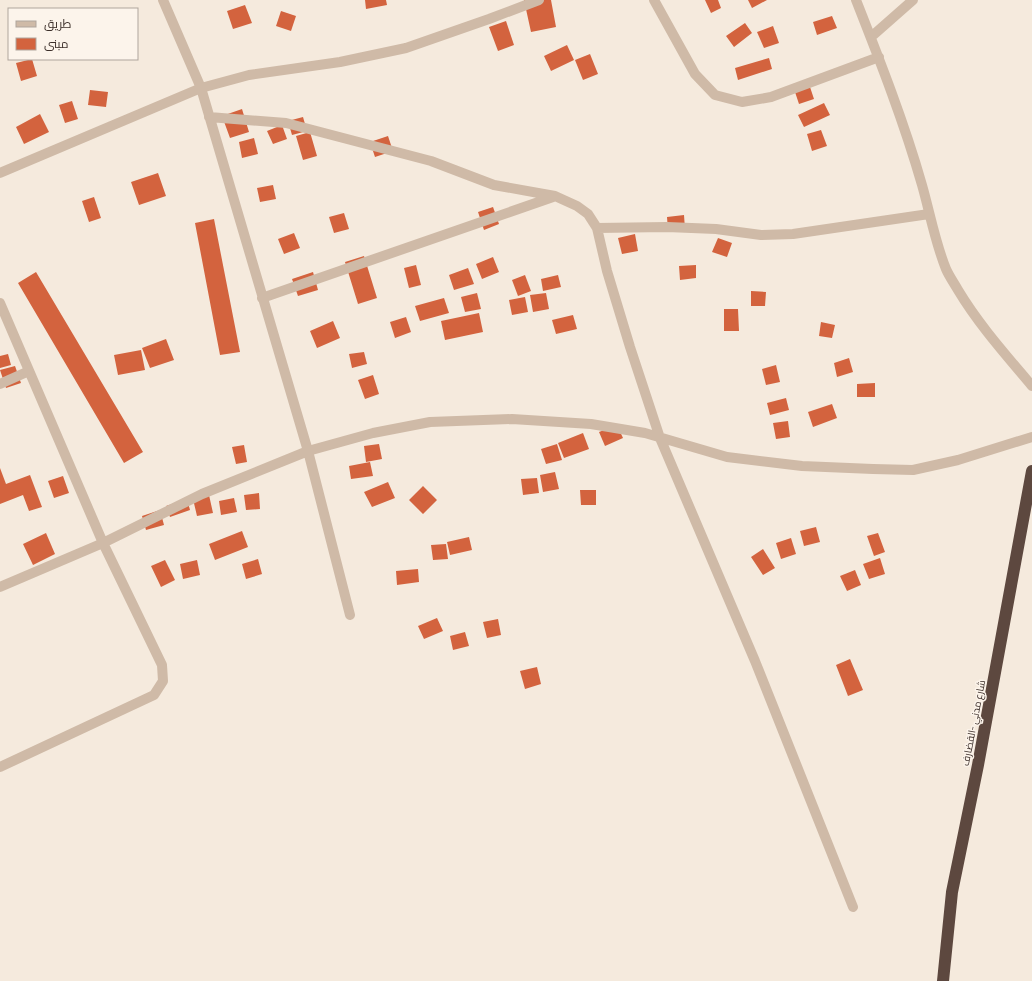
<svg xmlns="http://www.w3.org/2000/svg" width="1032" height="981" font-family="Manrope,Cairo,sans-serif">
<rect width="100%" height="100%" fill="#f5eadd"/>
<path fill="#d3633e" d="M365 0H386L387 5 366 9Z
M524 0H551L556 27 531 32Z
M705 0H718L721 8 711 13Z
M748 0H767L752 8Z
M245 5 252 23 233 29 227 11Z
M281 11 296 16 291 31 276 26Z
M832 16 837 28 817 35 813 22Z
M506 21 514 45 498 51 489 27Z
M745 23 752 33 734 47 726 36Z
M773 26 779 43 764 48 757 32Z
M567 45 574 60 551 71 544 56Z
M590 54 598 74 583 80 575 60Z
M769 58 772 69 738 80 735 68Z
M32 59 37 76 21 81 16 63Z
M809 84 814 99 799 104 794 89Z
M90 90 108 92 106 107 88 105Z
M72 101 78 119 65 123 59 105Z
M824 103 830 115 804 127 798 115Z
M242 109 249 132 230 138 222 116Z
M40 114 49 132 24 144 16 127Z
M303 117 307 131 292 135 288 121Z
M282 125 287 139 273 144 267 131Z
M821 130 827 146 812 151 807 134Z
M310 132 317 156 303 160 296 136Z
M388 136 393 151 375 157 370 142Z
M254 138 258 154 242 158 239 142Z
M158 173 166 196 139 205 131 182Z
M273 185 276 199 260 202 257 188Z
M94 197 101 218 89 222 82 201Z
M493 207 499 224 484 230 478 212Z
M344 213 349 229 334 233 329 217Z
M684 215 685 229 668 231 667 217Z
M214 219 240 352 220 355 195 223Z
M294 233 300 248 284 254 278 239Z
M635 234 638 251 622 254 618 238Z
M718 238 732 243 727 257 712 252Z
M364 256 377 298 358 304 345 262Z
M493 257 499 272 482 279 476 264Z
M416 265 421 285 409 288 404 268Z
M696 265V278L680 280 679 266Z
M468 268 474 284 454 290 449 275Z
M36 272 143 452 124 463 18 283Z
M313 272 318 290 298 296 292 279Z
M525 275 531 291 518 296 512 280Z
M558 275 561 287 543 291 541 279Z
M751 291 766 292 765 306H751Z
M477 293 481 309 465 312 461 297Z
M546 293 549 309 533 312 530 295Z
M525 297 528 312 512 315 509 300Z
M444 298 449 313 420 321 415 306Z
M724 309H738L739 331H724Z
M479 313 483 332 445 340 441 321Z
M573 315 577 329 556 334 552 320Z
M406 317 411 332 395 338 390 322Z
M333 321 340 338 317 348 310 331Z
M821 322 835 325 832 338 819 336Z
M166 339 174 360 150 368 142 348Z
M141 350 145 370 118 375 114 355Z
M364 352 367 364 352 368 349 354Z
M8 354 11 365 0 368V356Z
M849 358 853 372 837 377 834 363Z
M776 365 780 382 766 385 762 369Z
M15 366 21 383 6 388 0 370Z
M373 375 379 394 365 399 358 380Z
M875 383V397H857V384Z
M786 398 789 410 770 415 767 403Z
M832 404 837 418 813 427 808 412Z
M788 421 790 437 776 439 773 423Z
M617 425 623 438 605 446 599 432Z
M583 433 589 449 564 458 558 443Z
M379 444 382 459 366 462 364 446Z
M557 444 562 460 546 464 541 449Z
M244 445 247 462 236 464 232 447Z
M370 462 373 476 351 479 349 466Z
M0 468 6 484 30 475 42 507 29 511 23 495 0 504Z
M555 472 559 489 543 492 540 475Z
M63 476 69 493 54 498 48 481Z
M537 478 539 493 523 495 521 479Z
M388 482 395 498 372 507 364 492Z
M423 486 437 500 423 514 409 500Z
M580 490H596V505H581Z
M259 493 260 509 246 510 244 495Z
M209 495 213 513 197 516 193 499Z
M234 498 237 512 221 515 219 501Z
M187 499 190 510 170 517 166 506Z
M160 510 164 525 146 530 142 516Z
M816 527 820 542 804 546 800 531Z
M242 531 248 547 215 560 209 544Z
M46 533 55 554 33 565 23 544Z
M878 533 885 552 874 556 867 536Z
M469 537 472 550 450 555 447 542Z
M791 538 796 554 781 559 776 543Z
M446 544 448 559 433 560 431 545Z
M763 549 775 568 763 575 751 557Z
M880 558 885 574 869 579 863 564Z
M258 559 262 574 246 579 242 564Z
M165 560 175 580 161 587 151 566Z
M197 560 200 575 183 579 180 564Z
M418 569 419 582 397 585 396 571Z
M855 570 861 585 847 591 840 576Z
M437 618 443 631 424 639 418 626Z
M498 619 501 635 487 638 483 622Z
M465 632 469 646 453 650 450 636Z
M850 659 863 690 848 696 836 665Z
M537 667 541 684 525 689 520 671Z"/>
<g fill="none" stroke-linecap="round" stroke-linejoin="round">
<path stroke="#cfbaa7" stroke-width="10" d="M163 0 201 88 308 451 350 615
M654 0 695 74 715 95 742 102 771 97 879 57
M856 0C880 61 904 122 922 185 930 213 935 242 946 269 949 276 954 283 958 290 979 325 1006 355 1032 386
M871 37 913 0
M209 117 286 123 431 161 494 185 555 196 577 206 588 214 597 228 607 271 630 347 660 438 755 661 853 907
M0 173 201 88 249 75 340 62 406 48 489 19 539 0
M597 228 667 227 716 229 761 235 793 234 929 214
M262 298 553 197
M0 303 103 543 162 665 163 681 154 695 0 767
M0 384 29 371
M0 587 103 543 202 494 308 451 373 433 430 422 512 419 591 424 645 433 727 457 802 466 873 469 913 470 958 460 1032 437"/>
<path stroke="#5d483f" stroke-width="12" d="M943 981 952 892 978 765 1032 471"/>
</g>
<g text-anchor="middle" stroke-width="3" stroke-linejoin="round" paint-order="stroke">
<g font-size="10" fill="#3b2e29" stroke="#fcf4eb">
<text transform="translate(973 723) rotate(-79)" y="4">شارع مدني -القضارف</text>
</g>
</g>
<rect x="8" y="8" width="130" height="52" fill="#fcf4eb" stroke="#afa59d"/>
<rect x="16" y="21" width="20" height="6" fill="#cfbaa7" stroke="#afa59d"/>
<text x="44" y="28" font-size="12" fill="#3b2e29">طريق</text>
<rect x="16" y="38" width="20" height="12" fill="#d3633e" stroke="#afa59d"/>
<text x="44" y="48" font-size="12" fill="#3b2e29">مبنى</text>
</svg>
